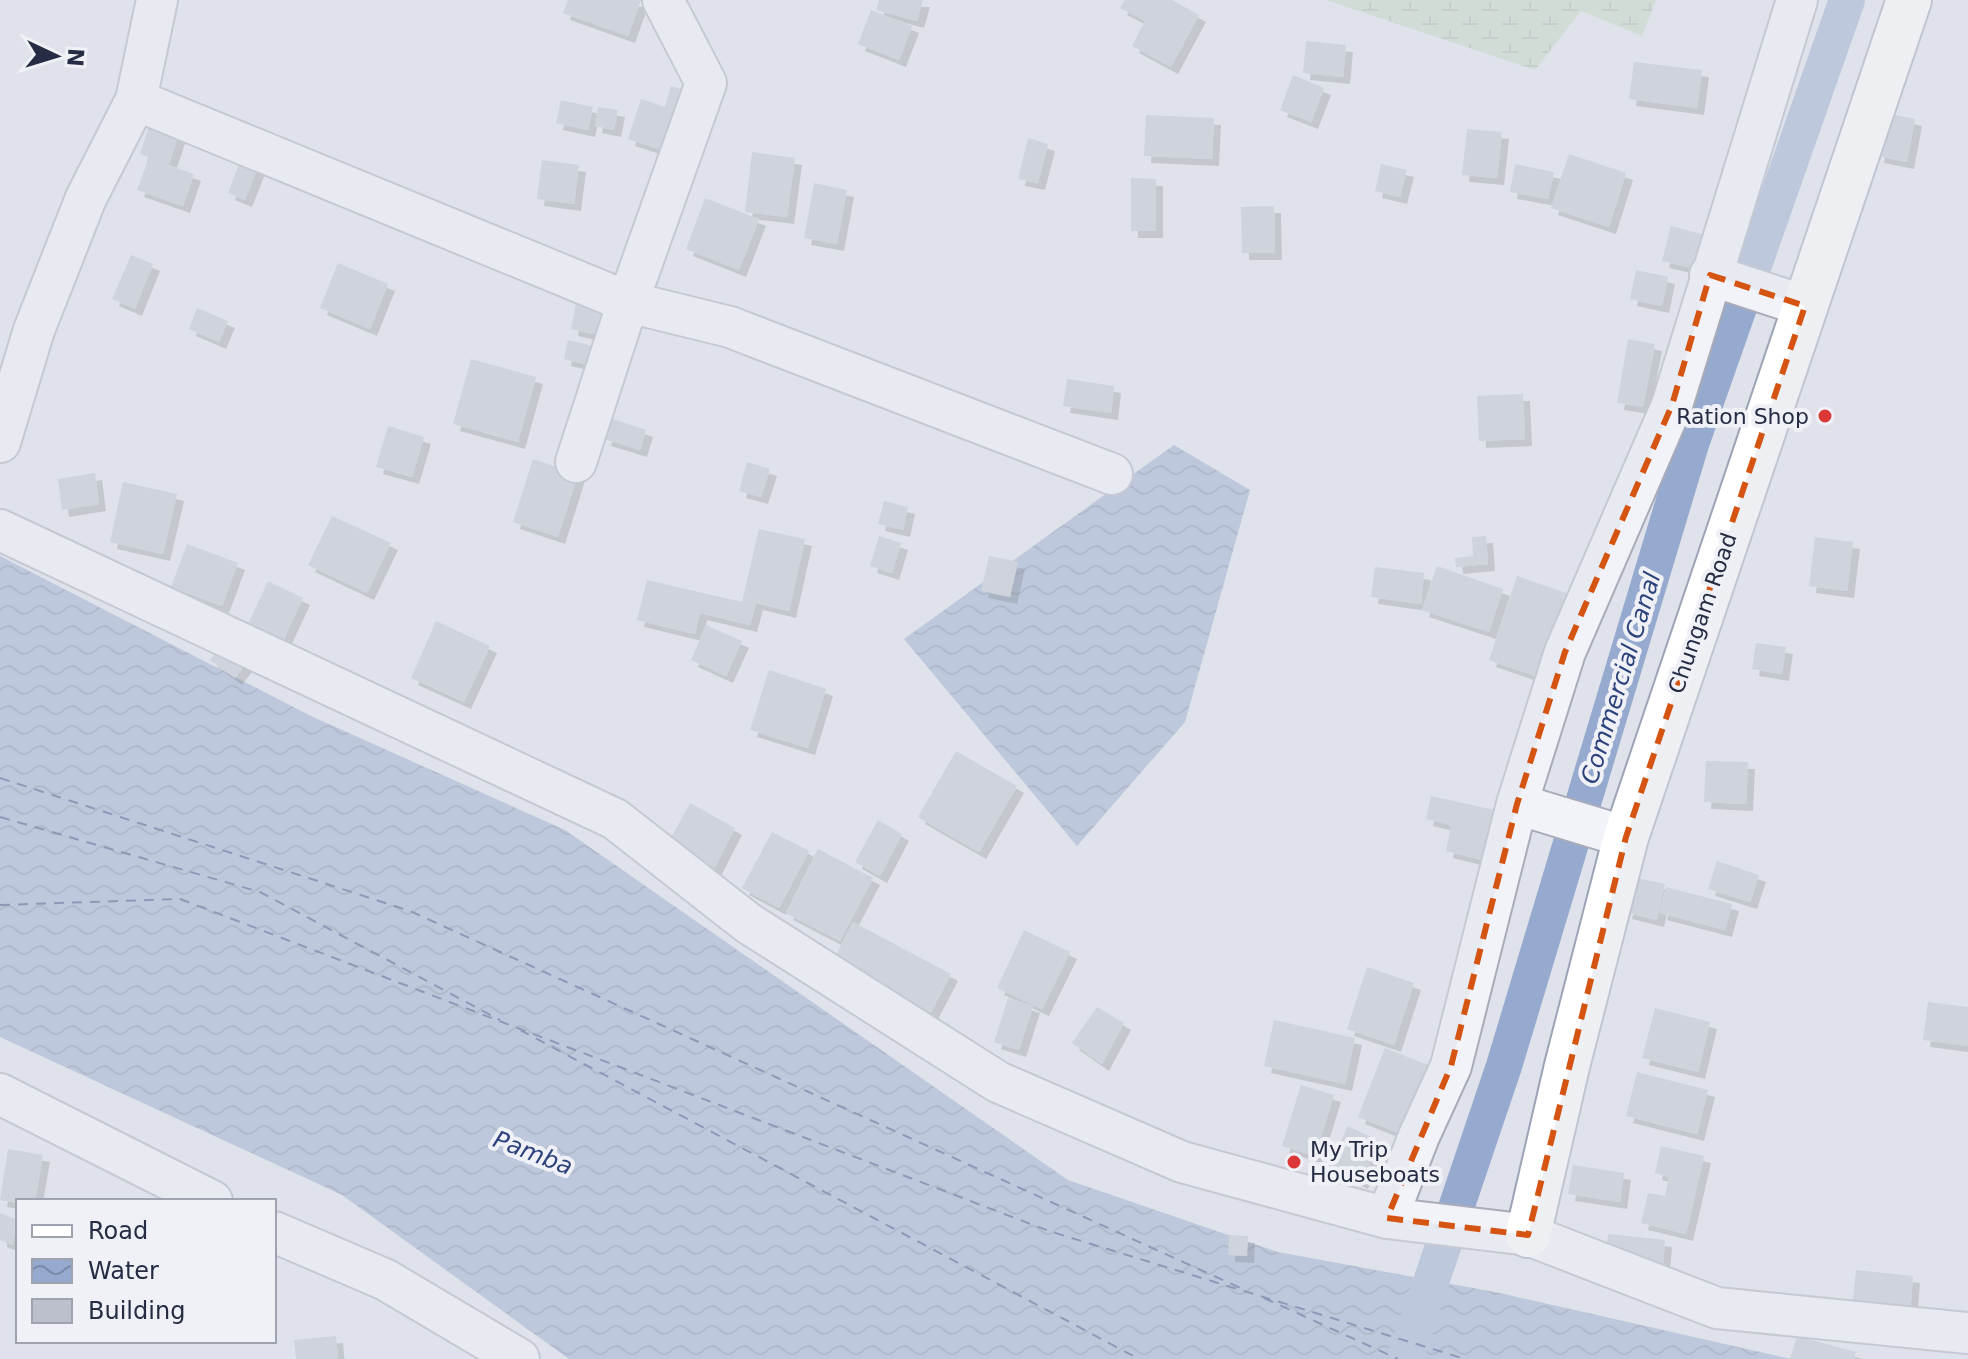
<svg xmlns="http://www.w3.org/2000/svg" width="1968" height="1359" font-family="'DejaVu Sans',sans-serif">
<defs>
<pattern id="wetland-marsh" width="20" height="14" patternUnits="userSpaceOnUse" patternTransform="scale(2)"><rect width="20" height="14" fill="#c1d5bf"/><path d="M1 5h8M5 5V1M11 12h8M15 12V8" fill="none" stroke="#a6b7a5"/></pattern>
<pattern id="water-waves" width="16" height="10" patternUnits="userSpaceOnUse" patternTransform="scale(2)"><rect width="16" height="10" fill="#96a9ce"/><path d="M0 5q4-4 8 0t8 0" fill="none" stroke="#7a8aa9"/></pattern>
<filter id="shadow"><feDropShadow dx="7" dy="7" stdDeviation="0" flood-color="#0004"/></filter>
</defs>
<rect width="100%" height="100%" fill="#dfe2ea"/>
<path fill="url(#wetland-marsh)" d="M1326 0H1656L1642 36 1581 11 1535 70Z"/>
<path fill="url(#water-waves)" d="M1174 445 1250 490 1185 722 1077 846 904 639Z
M0 556 311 716 565 830 1068 1180 1278 1252 1500 1293 1791 1359H569L342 1195 0 1037Z"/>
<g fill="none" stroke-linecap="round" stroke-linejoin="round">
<path stroke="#96a9ce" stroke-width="36" d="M1405 1359 1504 1066 1691 444 1847 0"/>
<path stroke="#2c437b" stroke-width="2" stroke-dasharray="10 8" stroke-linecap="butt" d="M0 778 410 911 1247 1291
M0 817 260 892 500 1020
M0 905 180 899 1049 1231 1465 1359
M520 1030 1139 1359
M1264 1298 1398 1359"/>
</g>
<path fill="#bcc0cd" filter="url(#shadow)" d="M568 0H641L628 36 563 13Z
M879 0H923L917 21 876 10Z
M1125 0H1172L1199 15 1171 67 1132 46 1145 21 1120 8Z
M871 10 912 26 899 60 858 44Z
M1306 41 1346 45 1343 77 1303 73Z
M1634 62 1702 70 1697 108 1629 99Z
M1293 75 1324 88 1311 122 1280 110Z
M671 86 690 92 671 153 628 139 641 99 665 107Z
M561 100 593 107 588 130 556 123Z
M598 107 618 110 614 130 595 126Z
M1885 113 1915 119 1907 162 1877 156Z
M1146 115 1214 118 1212 159 1144 156Z
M152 117 181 127 169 164 140 154Z
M1467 129 1502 132 1497 178 1462 175Z
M1028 138 1048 144 1038 183 1018 179Z
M752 152 795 158 787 217 745 212Z
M1569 154 1626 173 1609 227 1551 208Z
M149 158 194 174 183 206 137 190Z
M542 160 579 165 574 204 537 199Z
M240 161 258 167 245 200 228 193Z
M1381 164 1407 170 1400 197 1375 191Z
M1515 164 1554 172 1548 199 1510 192Z
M1131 178 1156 179V231H1131Z
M814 183 847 190 837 244 804 238Z
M705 198 759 219 739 270 686 249Z
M1274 206 1275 253H1242L1241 207Z
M1671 226 1709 236 1701 270 1662 261Z
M131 255 153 264 135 309 112 299Z
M338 263 388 284 370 329 320 308Z
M1636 270 1668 277 1662 306 1630 299Z
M576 303 608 309 603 336 571 329Z
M197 308 228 321 219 342 189 329Z
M1628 339 1655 344 1643 407 1617 403Z
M568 340 601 348 597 367 564 359Z
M471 359 536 377 518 442 453 424Z
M1067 379 1114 386 1111 413 1063 406Z
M1523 394 1525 439 1479 441 1477 396Z
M610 418 646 430 640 450 604 439Z
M388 426 424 437 412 477 376 467Z
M533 459 578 474 558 537 513 522Z
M747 462 770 469 761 497 739 491Z
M95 473 99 504 62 510 58 479Z
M123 482 177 494 163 554 110 542Z
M884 501 908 507 903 530 878 524Z
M332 516 391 543 367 593 308 565Z
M759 529 805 539 789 611 756 603 750 625 700 613 695 634 637 620 647 580 742 602Z
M879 536 901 543 892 573 870 566Z
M1486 536 1488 564 1456 567 1455 558 1473 556 1472 537Z
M1815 537 1853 542 1847 591 1809 586Z
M187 544 238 563 222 606 171 587Z
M989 556 1018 562 1010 597 981 591Z
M1437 566 1503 589 1489 632 1422 610Z
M1375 567 1424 573 1421 604 1371 597Z
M1517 576 1578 597 1550 681 1489 660Z
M268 581 303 598 283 641 248 624Z
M436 621 490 646 464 702 411 678Z
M706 625 742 641 726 676 691 660Z
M1756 643 1786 647 1782 674 1752 669Z
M220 646 245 665 235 678 210 660Z
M769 670 826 689 808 748 750 730Z
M956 751 1017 786 979 852 918 817Z
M1706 761 1748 762 1746 804 1704 802Z
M1431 796 1494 810 1482 860 1446 851 1451 825 1426 819Z
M690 803 735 828 714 869 668 844Z
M878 820 902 834 880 876 855 862Z
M772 832 809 851 779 908 742 888Z
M818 849 873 878 840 941 786 913Z
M1717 861 1759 875 1750 902 1708 889Z
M1633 877 1665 884 1657 920 1625 912Z
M1666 887 1732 904 1725 930 1660 913Z
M853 922 951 974 929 1016 831 965Z
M1024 930 1070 952 1042 1009 997 988Z
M1367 967 1414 983 1394 1045 1347 1029Z
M1008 998 1033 1006 1019 1050 994 1042Z
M1928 1002 1968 1007V1046L1923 1040Z
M1097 1007 1124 1023 1102 1064 1072 1043Z
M1655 1008 1710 1022 1698 1072 1642 1058Z
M1274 1020 1355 1038 1345 1084 1264 1066Z
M1385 1048 1428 1065 1401 1134 1358 1117Z
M1637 1072 1708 1090 1697 1134 1626 1116Z
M1301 1085 1334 1095 1315 1156 1282 1146Z
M1348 1126 1381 1142 1361 1182 1329 1166Z
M1661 1146 1704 1156 1686 1234 1641 1223 1648 1193 1665 1196 1669 1177 1655 1173Z
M8 1149 43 1155 35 1201 18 1203 0 1200Z
M1573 1165 1624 1173 1620 1202 1568 1194Z
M0 1213 18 1220 12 1245 0 1240Z
M1608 1234 1665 1240 1663 1264 1606 1259Z
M1229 1235 1248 1236 1247 1256 1228 1255Z
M1856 1270 1913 1276 1910 1314 1852 1308Z
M336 1336 338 1359H296L294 1340Z
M1797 1336 1856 1352 1854 1359H1790Z"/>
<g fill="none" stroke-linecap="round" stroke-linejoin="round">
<defs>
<path id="minor" d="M136 100 628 302 730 327 1112 474
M1710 275 1805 306
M0 442 34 330 86 198 136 100 157 0
M576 462 628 302 706 83 663 0
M0 530 615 819 748 923 998 1082 1182 1162 1387 1218 1528 1235 1717 1308 1968 1333
M1517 804 1626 837
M0 1094 212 1201
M1387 1218 1419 1136 1451 1066 1517 804 1565 652 1672 405 1797 0
M274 1232 386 1280 519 1359"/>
<path id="major" d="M1528 1235 1567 1066 1626 837 1909 0"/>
</defs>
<use href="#minor" stroke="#a8abb8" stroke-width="44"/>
<use href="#major" stroke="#9da3b7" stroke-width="48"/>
<use href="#minor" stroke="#f2f3f8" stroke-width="40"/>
<use href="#major" stroke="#fff" stroke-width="44"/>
</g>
<path d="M0 0H1968V1359H0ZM1710 275 1805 306 1626 837 1528 1235 1387 1218 1451 1066 1517 804 1565 652 1672 405Z" fill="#dfe2ea" fill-opacity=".55" fill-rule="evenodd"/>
<path fill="none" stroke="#d55412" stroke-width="6" stroke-dasharray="16 10" stroke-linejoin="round" d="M1710 275 1805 306 1626 837 1528 1235 1387 1218 1451 1066 1517 804 1565 652 1672 405Z"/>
<g fill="#dc3737" stroke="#eff1f7" stroke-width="3">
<circle cx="1825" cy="416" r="8"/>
<circle cx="1294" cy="1162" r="8"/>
</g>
<g text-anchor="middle" stroke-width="8" stroke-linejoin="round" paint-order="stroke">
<g font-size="22" fill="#262c43" stroke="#eff1f7" text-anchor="end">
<text x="1809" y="424">Ration Shop</text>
<text x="1310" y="1157" text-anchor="start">My Trip<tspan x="1310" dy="25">Houseboats</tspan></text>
</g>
<g font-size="22" fill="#262c43" stroke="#eff1f7">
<text transform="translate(1702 613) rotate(-71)" y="8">Chungam Road</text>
</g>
<g font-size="24" font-style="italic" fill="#2c437b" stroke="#eff1f7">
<text transform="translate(1621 678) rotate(-73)" y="8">Commercial Canal</text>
<text transform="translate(533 1153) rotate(21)" y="8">Pamba</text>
</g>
</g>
<rect x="16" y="1199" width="260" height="144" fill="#eff1f7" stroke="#9fa2af" stroke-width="2"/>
<rect x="32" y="1225" width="40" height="12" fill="#ffffff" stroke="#9fa2af" stroke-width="2"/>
<text x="88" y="1239" font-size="24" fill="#262c43">Road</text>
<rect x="32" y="1259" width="40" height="24" fill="url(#water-waves)" stroke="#9fa2af" stroke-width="2"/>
<text x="88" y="1279" font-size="24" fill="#262c43">Water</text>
<rect x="32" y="1299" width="40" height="24" fill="#bcc0cd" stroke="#9fa2af" stroke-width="2"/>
<text x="88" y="1319" font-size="24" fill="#262c43">Building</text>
<g transform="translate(56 56) rotate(94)" stroke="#eff1f7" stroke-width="6" paint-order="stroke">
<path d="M0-6L14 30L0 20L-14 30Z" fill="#262c43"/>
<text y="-12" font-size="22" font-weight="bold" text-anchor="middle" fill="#262c43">N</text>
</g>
</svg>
